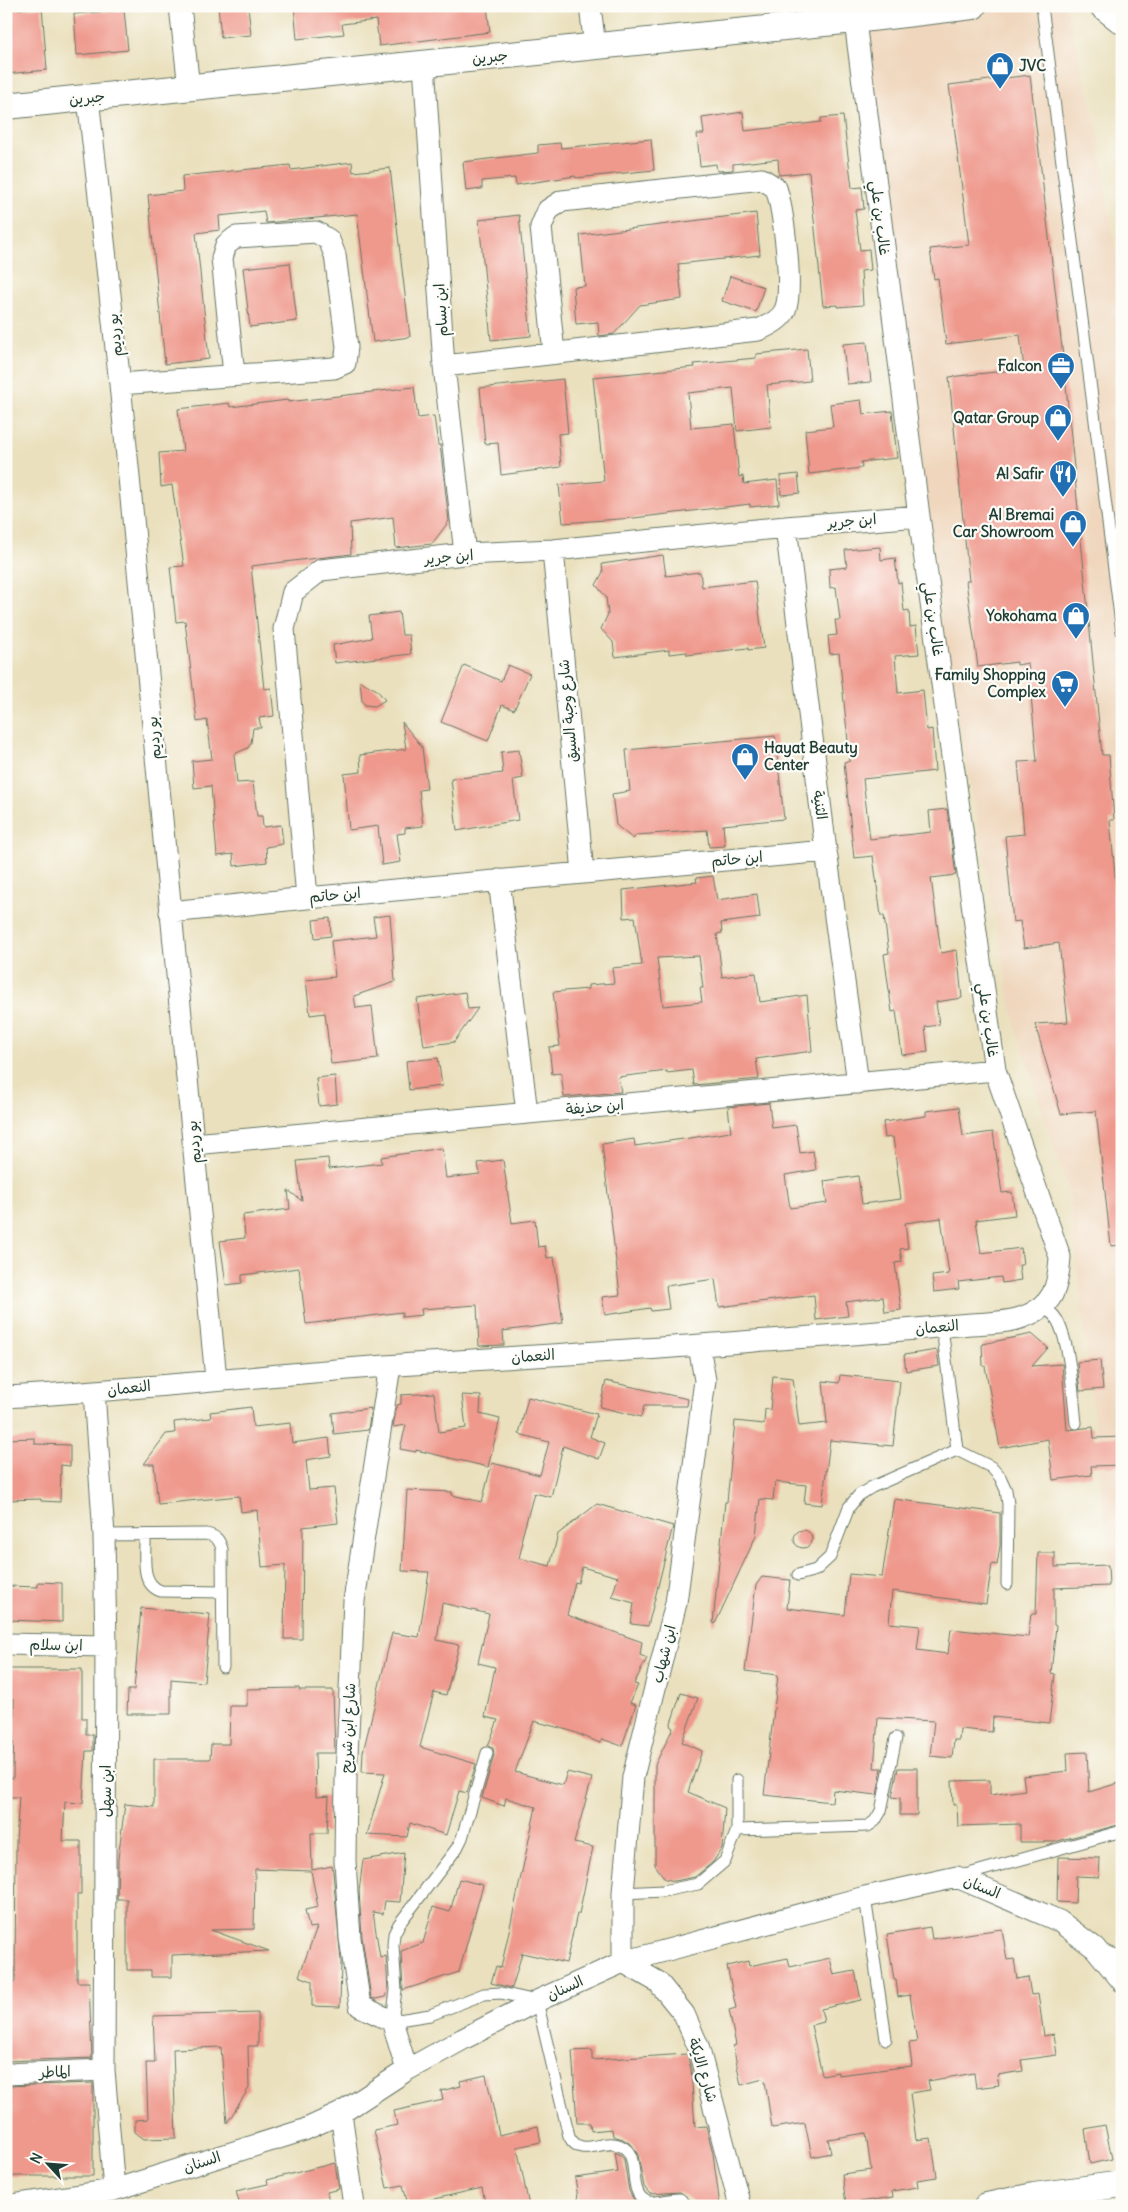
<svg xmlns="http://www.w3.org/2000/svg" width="1128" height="2212" font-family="Delius,'Playpen Sans Arabic',sans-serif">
<rect width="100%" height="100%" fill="#fdfcf7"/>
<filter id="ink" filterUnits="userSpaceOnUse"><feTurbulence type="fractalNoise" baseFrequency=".02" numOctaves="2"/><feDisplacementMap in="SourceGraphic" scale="10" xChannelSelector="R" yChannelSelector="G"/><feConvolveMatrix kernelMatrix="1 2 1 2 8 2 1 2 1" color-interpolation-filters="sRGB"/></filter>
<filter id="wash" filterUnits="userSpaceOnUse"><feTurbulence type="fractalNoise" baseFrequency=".0096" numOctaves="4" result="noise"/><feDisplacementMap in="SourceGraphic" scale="20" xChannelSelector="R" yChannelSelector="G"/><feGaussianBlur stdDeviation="1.12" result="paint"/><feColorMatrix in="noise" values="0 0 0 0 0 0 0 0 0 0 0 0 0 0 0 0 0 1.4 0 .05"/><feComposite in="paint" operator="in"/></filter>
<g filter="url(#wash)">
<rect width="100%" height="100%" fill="#eae0bd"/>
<path fill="#efd6bc" d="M860 6H1066L1096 123 1122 294V1578L1111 1579 1070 1196 1016 1029 949 669Z"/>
<g id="blocks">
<path fill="#ef988c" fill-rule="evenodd" d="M218 6H248L251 35 221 38Z
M294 6H487L490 32 379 46 376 20 342 24 344 34 297 39Z
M42 7 47 70 6 74V10Z
M124 10 128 50 77 55 74 14Z
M1030 75 1064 365 1102 755H1109L1114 820H1110L1119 919H1122V1245L1111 1246 1096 1111 1061 1114 1035 1024 1068 1022 1059 943 1024 948 1020 921 1013 922 1005 836 1024 834 1018 762 1037 761 1028 663 1017 665V662L978 667 966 581H969L949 377 1024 369 1020 335 946 344 938 278 934 279 930 249 969 245 949 85Z
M743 112 745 131 821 122V118L843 116 852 188 862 187 864 209 855 210 860 250 869 249 871 270 861 271 863 305 838 307V305L823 306 809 172 779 175 778 159 733 164V170L717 171 716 164 700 166 697 134H704L702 118Z
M651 139 654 170 576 178 575 176 516 185 515 178 482 181V189L466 191 463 162 538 153V145L560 143 561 148Z
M352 162 353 172 390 168 410 337 373 342 357 214 266 223 264 211 219 216 220 230 196 233 209 359 165 364 148 195 183 191 182 176 290 165 291 170Z
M756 213 760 255 678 264 682 299 640 305 614 334 599 336 598 322 576 324 573 287 585 286 580 235Z
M519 215 531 336 491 340 479 220Z
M290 263 297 321 250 327 243 268Z
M730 276 764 287 756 312 722 301Z
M867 342 871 382 847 384 843 344Z
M807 349 810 381 767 385 771 427 737 431 733 388 688 393 691 428 734 424 739 477 743 476 744 484 777 480 779 504 750 507V504L634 518 563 523 559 485 604 481 593 377 695 367 694 364 756 358V354Z
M563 379 568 433 558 434 561 467 501 475 498 443 485 444 480 388Z
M414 387 418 418 434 416 438 445H440L449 521 432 544 396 548 393 517 350 523 351 554 251 566 264 689 271 688 274 716 259 718 261 728H253L251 743 248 748 234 754 237 783 253 782 257 816H262L263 827 281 825 283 844 266 847 267 862 234 866 233 854 217 856 211 786 194 788 192 761 212 759 207 720 197 722 185 621 176 622 170 567 184 566 172 485 161 487 159 453 183 451 178 409 229 403 230 407 288 400V402Z
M861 400 863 414 892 411 897 458 861 462 862 468 809 474 805 430 833 427 830 404Z
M798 474 800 493 781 495 780 476Z
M880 547 881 560 895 558 898 583 901 582 904 611 909 610 910 627 916 626 919 654 895 656 898 693 923 690 927 730 932 729 935 771 863 779 870 839 931 832 929 811 947 809 956 875 931 878 941 953 957 950 962 998 936 1002 939 1025 925 1027 928 1052 902 1055 896 1011 892 1012 884 954 889 953 884 916H881L873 856 854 858 844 762 850 761 839 653 830 654 828 636 837 635 835 620H840L836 587 830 588 829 569 847 567 845 550Z
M663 555 666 576 700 572 702 587 755 581 764 648 748 650V648L687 655V652L669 654V650L615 657 613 642 601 629 608 614 606 597 596 585 603 572 602 564Z
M399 612 402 635H409L411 654 335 663 333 645 372 638 369 616Z
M464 665 501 681 508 665 530 674 514 710 502 705 488 741 441 722Z
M360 681 377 690 385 700 375 706 365 705 362 701Z
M402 722 422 747 427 789 419 790 423 826 405 828V833L397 834 401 862 382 865 378 826 349 830 344 774 361 772 360 755 406 749Z
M775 736 784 819 723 825 725 846 709 847 707 830 636 835 633 839 616 825 612 794 630 791 626 750Z
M519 750 523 778 513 780 518 820 457 831 451 779 503 773 501 752Z
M713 876 717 900 757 894 760 918 721 923 722 933 717 934 722 977 756 973 760 1002 807 995 812 1051 756 1059 759 1079 694 1085 692 1070 667 1073V1071L618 1077 621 1092 564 1097 561 1073 552 1074 549 1047 560 1046 553 992 588 989V985L614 983 612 968 642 965 635 917 624 918 623 890 697 882 696 878ZM699 956 703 988H700L702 1002 663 1006 657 958Z
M390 915 395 982 354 996 356 1008 372 1006 378 1059 331 1064 325 1013 310 1015 306 980 335 977 331 941 376 936 373 917Z
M330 918 331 936 315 938 313 920Z
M465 992 468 1009 478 1008 454 1042 424 1046 417 999Z
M438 1058 442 1086 409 1090 406 1061Z
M335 1076 337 1104 319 1106 316 1078Z
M769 1103 772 1128 796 1125 800 1153 813 1151 816 1170 785 1175 790 1208 827 1203 824 1181 858 1176 862 1204 901 1199 893 1137 885 1138 883 1122 926 1116V1111L959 1107 963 1136 993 1132 1002 1193 1012 1192 1015 1215 976 1220 981 1253 1021 1248 1023 1265H1019L1021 1280 1002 1283 1001 1277 958 1282 959 1289 934 1292 932 1276 949 1274 941 1218 905 1223 908 1248 900 1249 902 1262 895 1263 901 1310 885 1312 883 1297 846 1302 848 1316 816 1320 814 1295 719 1307 715 1279 666 1286 669 1309 651 1311 650 1308 605 1315 602 1297 620 1295 602 1144 634 1139 635 1146 731 1132 728 1107Z
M442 1148 446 1178 480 1174 478 1163 503 1160 512 1223 535 1220 538 1247 545 1246 547 1258 554 1257 563 1323 503 1331 504 1345 479 1346 477 1305 421 1309 422 1315 402 1317V1312L306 1324 299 1268 242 1275V1283L226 1285 220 1241 245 1238 243 1215 290 1209 288 1190 302 1201 297 1161 328 1158 329 1169 382 1163 381 1157Z
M1032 1334 1048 1348 1032 1366 1062 1364 1067 1430 1093 1427 1094 1438 1122 1437V1465L1091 1466 1092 1475 1053 1480 1048 1439 1000 1448 985 1366H983L982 1344Z
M937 1350 939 1366 906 1371 904 1355Z
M1100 1360 1103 1389 1080 1391 1077 1362Z
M840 1375 900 1381 893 1446 830 1440 822 1505 804 1503 806 1485 775 1482 773 1500 760 1499 756 1536 715 1624 713 1623 725 1502H727L735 1421 764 1424 765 1409 770 1410 773 1376 793 1378 799 1426 827 1423 823 1381 839 1383Z
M606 1381 688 1399 687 1406H644L641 1417 600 1407Z
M434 1393 439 1432 466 1428 462 1395 481 1396 480 1414 500 1419 488 1467 416 1450V1452L400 1449 406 1425 393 1427 397 1405 401 1404V1395Z
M528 1397 597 1414 590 1437 605 1443 599 1459 563 1446 551 1497 534 1493 521 1541 523 1542 519 1558 550 1566 558 1534 597 1504 673 1526 648 1626 631 1624 634 1603 612 1597 618 1577 582 1567 578 1583 575 1582 567 1615 642 1642 640 1655 647 1658 634 1684 638 1685 630 1703 636 1705 622 1746 602 1739 600 1743 571 1731 534 1721 515 1772 563 1785 567 1772 592 1778 574 1843 593 1847 579 1914H577L566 1963 522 1953 512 1988 491 1983 496 1966 501 1968 536 1807 506 1798 504 1806 482 1798 494 1755 493 1748 488 1746 498 1720 485 1717 495 1667 478 1663 489 1614 442 1603 437 1640 459 1645 446 1695 434 1692 420 1747 476 1764 467 1793 459 1791 446 1835 410 1823 407 1837 367 1835 385 1773 362 1772 363 1752 392 1633 419 1637 429 1572 402 1571 407 1490 452 1492V1495L482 1502 492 1463 540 1475 549 1442 519 1434Z
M251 1407 253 1427 290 1423 292 1443 329 1438 331 1456 306 1460 309 1490 334 1488 338 1523 303 1527 302 1639H284L285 1565 262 1567 257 1510 241 1512 239 1496 158 1504 154 1464H144L166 1434 175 1433 174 1422 211 1418 210 1412Z
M371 1408 368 1430 334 1434 332 1413Z
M35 1438V1444L70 1445V1466L61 1465 60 1502 41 1501V1499L6 1500V1439Z
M894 1499 1000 1513V1546L997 1565 992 1564 986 1604 892 1591 889 1623 920 1626 917 1650 948 1654 951 1629 1028 1637 1031 1614H1036L1038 1553H1055V1567L1108 1565 1109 1586 1054 1588V1625L1056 1626 1051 1673 1055 1674 1049 1723 993 1717 992 1732 960 1729 959 1740H954L952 1758 930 1756 934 1721 878 1718 874 1768H882L877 1795 833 1790 832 1802 764 1795 778 1675 745 1671 756 1585 762 1577 790 1580 787 1608 845 1615 849 1574 882 1577Z
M794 1539a9 9 0 1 1 18 0a9 9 0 1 1-18 0Z
M38 1582 62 1583V1622L7 1620 8 1586 38 1587Z
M141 1608 210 1614 204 1682 171 1679V1714H127L128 1690H134Z
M8 1669H82V1718H86V1735H93V1751H86L83 1803 65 1802 63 1841H81V1894H77V1982H89L92 2058 6 2061V1982H15L16 1841 19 1797H6V1778H13L14 1699H8Z
M299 1688V1690H333L335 1753H315L316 1797 329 1796 327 1833H311L312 1870 332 1866 333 1872 341 1961 340 2007 312 2006V1981L299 1976 317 1927 309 1928 305 1910 318 1907 311 1871 255 1869 254 1929 211 1930 269 1951 172 1955V1977H151V1970H127V1899H117L118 1859 125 1804 154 1807V1759H210L211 1744H229L230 1706H247V1689Z
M681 1693 698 1698 682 1742 702 1751 688 1792 725 1808 722 1848 713 1862 695 1877 675 1881 665 1879 655 1865V1765L673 1728 670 1726Z
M1087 1752 1089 1792 1122 1782V1824L1054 1842H1020V1824L958 1826 957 1805H953L952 1781 990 1780V1795L1025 1790 1023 1776 1068 1771 1067 1753Z
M898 1768H917V1815H900V1798L892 1797Z
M404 1853 400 1902 385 1901 383 1914 373 1912 380 1958 386 1956 388 1990 386 1997 375 1999 371 1998 362 1937 359 1891 363 1860Z
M1058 1857 1100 1858 1099 1877 1076 1876 1075 1903 1057 1902Z
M459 1879 483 1885 459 1972 403 1990 401 1951 423 1943 433 1907 450 1912Z
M930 1927 932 1939 1002 1929 1007 1960 1014 1959 1017 1979 1028 1977 1031 1995 1038 1994 1044 2036 1054 2034 1057 2055 1021 2060 1023 2071 997 2075 999 2085 976 2088 974 2073 928 2081 930 2090 910 2093 916 2140 931 2138 937 2177 917 2180 918 2187 892 2191 893 2197 846 2204 842 2174 871 2170 866 2133 828 2139 831 2153 812 2157 805 2123 772 2128 765 2081 763 2079 741 2085 733 2046 736 2045 729 2010 736 2008 727 1966 748 1961 749 1966 788 1958 790 1967 830 1958 834 1975 855 1971 861 2000 821 2009 824 2022 811 2025 822 2075 838 2072V2075L912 2066 909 2043 917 2042 910 1995 898 1997 896 1980H894L887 1934Z
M258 2013V2046H248L249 2088 227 2123 221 2047 173 2049 176 2138 144 2139 135 2132V2120L148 2119 146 2063H155L153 2016Z
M592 2050V2060L687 2054 691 2069 695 2127 706 2126 713 2153 720 2206H694L692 2201 680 2192 650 2194 644 2187 638 2155 632 2145 623 2139 613 2136 612 2129 591 2131 590 2123H577L572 2051Z
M486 2075 499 2135 538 2126 541 2142 517 2147 529 2206H486L482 2188 408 2205 403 2185 387 2188 374 2130 397 2125 394 2111 443 2100 441 2091 461 2086 460 2081Z
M93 2083V2176H6V2086Z
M1105 2125 1112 2159 1090 2164 1085 2129Z
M615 2152 622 2156 624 2160 629 2191 634 2200 640 2206H579L575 2178 618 2172Z
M335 2163 339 2189 327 2192 329 2201 307 2206H240L236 2191 268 2184 267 2180Z"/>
</g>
</g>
<g filter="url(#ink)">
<use href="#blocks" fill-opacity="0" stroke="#667664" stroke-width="1"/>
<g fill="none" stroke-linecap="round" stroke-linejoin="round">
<defs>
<path id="service" d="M1042 6 1122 632
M1039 1310C1042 1310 1047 1310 1050 1312 1070 1325 1073 1399 1076 1423
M957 1450 991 1467 1000 1477 1006 1490 1008 1504 1007 1584
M104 1535 206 1534C216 1536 219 1539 222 1549L223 1667
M145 1535C146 1554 139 1584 161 1591L222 1592
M798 1575 816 1570 830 1557 849 1507 859 1495 872 1487 957 1450 942 1327
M487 1753 462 1838 457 1848 399 1924 394 1934 393 1945 396 1990 392 2021 430 2015 484 1994 501 1993 537 2001 569 2136C581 2160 603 2137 621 2146 642 2155 626 2191 646 2201 654 2205 670 2198 680 2199L687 2206
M737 1830 868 1826 875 1821 881 1811 896 1738
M958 1877 1122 1831
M623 1893 663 1891 698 1884 725 1861 737 1830V1780
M865 1897 886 2039
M1099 1949 1122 1957"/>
<path id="minor" d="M180 6 189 88
M590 6 595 47
M424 64 444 366 465 554
M88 98 120 384 216 1379
M444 366 758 330C768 326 781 320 785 310 794 290 783 209 776 188L762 179 562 201 548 210 541 227 554 353
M120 384 334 368 345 363 347 347 335 255 329 240 316 232 236 237 226 245 222 258 234 375
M786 527 826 851 858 1083
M553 550 583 873
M499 880 527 1113
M307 898 284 629 293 592 321 570 465 554 553 550 786 527 919 516
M170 912 307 898 826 851
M194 1144 995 1070
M390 1366 354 1601 346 1777 345 1861 350 1938 360 2006 392 2021 407 2070
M94 1392 104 1535 106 1646 104 2070 114 2190
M6 1397C133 1390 259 1376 385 1366 508 1357 631 1351 754 1341 822 1336 890 1332 958 1325 977 1323 1006 1324 1023 1317 1054 1306 1058 1287 1060 1257L995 1070 919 516 853 6
M6 1644 106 1646
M623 1962V1893L633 1777 676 1603 705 1380 699 1346
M623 1962 658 1982 684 2014 698 2046 740 2206
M6 2074 104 2070
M341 2113 354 2206
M6 2206 114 2190 304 2130 341 2113 407 2070 463 2039 537 2001 623 1962 865 1897 957 1877 1059 1921 1095 1948 1122 1981"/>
<path id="tertiary" d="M1103 6 1122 21
M6 106 854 20 973 6
M987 2206 1034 2196 1122 2184"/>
</defs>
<use href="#service" stroke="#667664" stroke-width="13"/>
<use href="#minor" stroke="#667664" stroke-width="23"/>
<use href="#tertiary" stroke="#667664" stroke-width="28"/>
<use href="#service" stroke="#fff" stroke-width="11"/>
<use href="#minor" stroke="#fff" stroke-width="21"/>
<use href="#tertiary" stroke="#fff" stroke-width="26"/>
</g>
</g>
<defs>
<symbol id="shop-pin" viewBox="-11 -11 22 30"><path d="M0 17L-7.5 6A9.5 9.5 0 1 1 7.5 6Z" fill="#1f6fb2" stroke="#fdfcf7"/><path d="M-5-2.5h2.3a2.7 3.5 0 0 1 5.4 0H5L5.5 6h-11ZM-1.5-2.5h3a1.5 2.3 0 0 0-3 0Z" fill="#fff"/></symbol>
<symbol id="office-pin" viewBox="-11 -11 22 30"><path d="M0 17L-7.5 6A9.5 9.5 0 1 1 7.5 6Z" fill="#1f6fb2" stroke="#fdfcf7"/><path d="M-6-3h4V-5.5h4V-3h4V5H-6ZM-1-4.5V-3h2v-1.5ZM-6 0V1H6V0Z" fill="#fff"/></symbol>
<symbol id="restaurant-pin" viewBox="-11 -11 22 30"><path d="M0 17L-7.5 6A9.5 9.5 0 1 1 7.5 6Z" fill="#1f6fb2" stroke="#fdfcf7"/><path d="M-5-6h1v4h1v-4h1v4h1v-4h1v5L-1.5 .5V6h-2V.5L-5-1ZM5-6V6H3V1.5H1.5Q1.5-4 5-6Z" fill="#fff"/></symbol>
<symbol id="supermarket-pin" viewBox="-11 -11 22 30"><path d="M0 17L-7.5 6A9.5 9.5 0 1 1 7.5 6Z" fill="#1f6fb2" stroke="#fdfcf7"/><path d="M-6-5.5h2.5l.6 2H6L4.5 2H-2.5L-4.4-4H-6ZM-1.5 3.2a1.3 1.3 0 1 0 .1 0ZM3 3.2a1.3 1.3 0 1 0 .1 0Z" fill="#fff"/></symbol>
</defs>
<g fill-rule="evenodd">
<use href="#shop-pin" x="984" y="50" width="32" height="43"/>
<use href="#office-pin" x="1045" y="350" width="32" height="43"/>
<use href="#shop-pin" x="1042" y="402" width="32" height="43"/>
<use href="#restaurant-pin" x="1047" y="458" width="32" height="43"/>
<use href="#shop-pin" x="1057" y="508" width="32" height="43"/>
<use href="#shop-pin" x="1060" y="600" width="32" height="43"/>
<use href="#supermarket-pin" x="1049" y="668" width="32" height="43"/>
<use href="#shop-pin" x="729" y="741" width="32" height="43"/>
</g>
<g text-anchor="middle" stroke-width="4.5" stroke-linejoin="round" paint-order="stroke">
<g font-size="15" fill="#1f3d34" stroke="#fdfcf7">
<text transform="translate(490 57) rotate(-6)" y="5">جبرين</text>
<text transform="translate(87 98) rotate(-6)" y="5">جبرين</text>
<text transform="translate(880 218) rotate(83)" y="5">غالب بن علي</text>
<text transform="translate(441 310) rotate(-94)" y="5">ابن بسام</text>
<text transform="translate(115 335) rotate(-96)" y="5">بو رديم</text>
<text transform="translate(852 521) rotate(-5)" y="5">ابن جرير</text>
<text transform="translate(449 557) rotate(-5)" y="5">ابن جرير</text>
<text transform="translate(933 619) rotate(82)" y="5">غالب بن علي</text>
<text transform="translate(568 711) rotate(-95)" y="5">شارع وجبة السيق</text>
<text transform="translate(154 738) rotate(-95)" y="5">بو رديم</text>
<text transform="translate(820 805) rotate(83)" y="5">الثنية</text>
<text transform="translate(737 859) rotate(-5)" y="5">ابن حاتم</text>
<text transform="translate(335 895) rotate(-5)" y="5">ابن حاتم</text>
<text transform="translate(988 1020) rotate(82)" y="5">غالب بن علي</text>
<text transform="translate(595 1107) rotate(-5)" y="5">ابن حذيفة</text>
<text transform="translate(194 1142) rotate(-96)" y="5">بو رديم</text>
<text transform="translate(937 1327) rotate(-5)" y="5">النعمان</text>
<text transform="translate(533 1356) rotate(-4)" y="5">النعمان</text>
<text transform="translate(129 1388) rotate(-6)" y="5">النعمان</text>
<text transform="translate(56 1645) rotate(1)" y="5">ابن سلام</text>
<text transform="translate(664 1654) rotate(-76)" y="5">ابن شهاب</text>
<text transform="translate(348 1728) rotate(-87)" y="5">شارع ابن شريح</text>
<text transform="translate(106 1791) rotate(-90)" y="5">ابن سهل</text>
<text transform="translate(982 1887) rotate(22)" y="5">السنان</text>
<text transform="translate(565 1988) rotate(-25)" y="5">السنان</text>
<text transform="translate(703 2070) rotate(73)" y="5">شارع الايكة</text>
<text transform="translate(55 2072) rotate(-2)" y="5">الماطر</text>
<text transform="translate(202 2162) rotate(-18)" y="5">السنان</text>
</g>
<g font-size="15" font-weight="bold" fill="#1f3d34" stroke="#fdfcf7" text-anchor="end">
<text x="1019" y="71" text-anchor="start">JVC</text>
<text x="1042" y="371">Falcon</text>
<text x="1039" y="423">Qatar Group</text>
<text x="1044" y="479">Al Safir</text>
<text x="1054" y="520">Al Bremai<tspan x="1054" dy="17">Car Showroom</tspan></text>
<text x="1057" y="621">Yokohama</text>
<text x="1046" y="680">Family Shopping<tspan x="1046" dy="17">Complex</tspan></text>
<text x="764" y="753" text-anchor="start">Hayat Beauty<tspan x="764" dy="17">Center</tspan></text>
</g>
</g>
<rect width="1128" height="2212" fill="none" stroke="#fdfcf7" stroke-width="25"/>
<g transform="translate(48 2164) rotate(296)" stroke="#fdfcf7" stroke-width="4" paint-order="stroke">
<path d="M0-4L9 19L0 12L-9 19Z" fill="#1f3d34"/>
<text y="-8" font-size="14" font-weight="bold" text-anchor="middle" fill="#1f3d34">N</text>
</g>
</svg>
